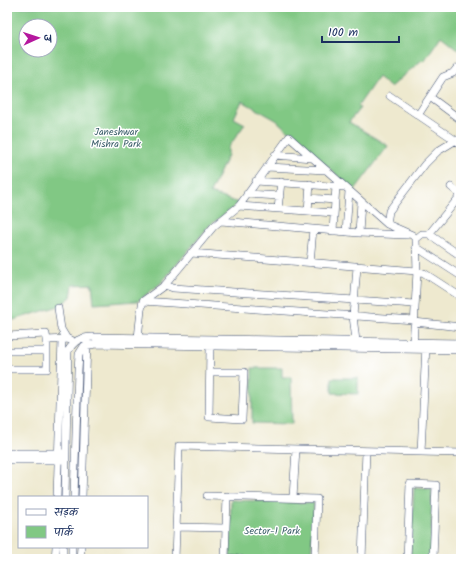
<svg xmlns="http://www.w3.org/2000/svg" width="468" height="566" font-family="Kalam,'Playpen Sans Deva',sans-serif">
<rect width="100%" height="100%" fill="#fff"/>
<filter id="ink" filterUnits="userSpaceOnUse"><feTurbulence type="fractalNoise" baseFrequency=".025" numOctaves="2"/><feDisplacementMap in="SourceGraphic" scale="8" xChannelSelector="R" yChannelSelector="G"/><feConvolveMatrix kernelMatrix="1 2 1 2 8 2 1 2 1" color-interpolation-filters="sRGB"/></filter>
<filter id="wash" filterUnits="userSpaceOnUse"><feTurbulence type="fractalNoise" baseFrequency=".012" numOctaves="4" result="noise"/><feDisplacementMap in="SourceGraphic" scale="16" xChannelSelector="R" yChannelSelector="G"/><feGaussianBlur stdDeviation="0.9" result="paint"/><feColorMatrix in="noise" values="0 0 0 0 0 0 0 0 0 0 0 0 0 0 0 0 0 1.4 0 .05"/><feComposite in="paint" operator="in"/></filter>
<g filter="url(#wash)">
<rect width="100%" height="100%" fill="#eee9cf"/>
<path fill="#81c884" stroke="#4e7c71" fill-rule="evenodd" d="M7 7H461V52L441 36 424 61 422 60 390 87 378 77 358 106 360 108 349 122 388 146 354 191 276 120 242 101 234 118 245 124 228 148V155L210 193 239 203 209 226 161 283 138 301 94 304 92 284 73 285 71 297 59 306 7 322ZM26 26H50V50H26Z
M252 368H282V377H291L292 424 252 423Z
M332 378H358V394L332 393Z
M414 488 432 489 431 559H410Z
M231 500 314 503 311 559 230 557Z"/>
</g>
<g filter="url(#ink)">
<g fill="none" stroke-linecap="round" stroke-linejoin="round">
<defs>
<path id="minor" d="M390 96 461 144
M430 97 461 120
M418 115 443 77 453 73 457 68
M275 155 312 158
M267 167 326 170
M256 181 344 187
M451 187 461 195
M247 194 280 196
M309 198 335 200
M239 206 334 213
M278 209 281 182
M308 211 310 184
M221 221 359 233 406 235
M333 231 336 186
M346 232 349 191
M359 233 361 202
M429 234 461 256
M416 239 422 234H429L461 195
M416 247 461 276
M191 253 417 271 424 273 461 297
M310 263 313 229
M165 285 173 288 415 304
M143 301 414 320
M58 308 61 329 67 339 71 340
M414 322 461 327
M7 336 46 334 47 340
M138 338 141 310 143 301 165 285 214 226 239 206 289 137 387 224
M356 341 353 316 357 267
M413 346 417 271 416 239 412 235 387 224 389 211 425 164 438 151 456 140H461
M7 351H47
M7 369H47V340L67 339
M210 372H244L242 419 209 417 210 347
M421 452 426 345
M7 453H63
M7 460H63
M207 496 317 499 315 559
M57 497 62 339
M65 497 68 351C75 340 79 338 92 337L461 343
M74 497 78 370 79 354 84 346 96 344 461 350
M82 497 87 341
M293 498 296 449
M176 527 226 528
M225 558 240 559
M55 559 56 547
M63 559V547
M72 559V547
M80 559 81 547
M175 559 179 446 461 453
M225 559 227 496
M362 559 366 451
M407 559 410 484 436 485 433 559"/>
</defs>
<use href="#minor" stroke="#3b4b6f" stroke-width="8"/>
<use href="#minor" stroke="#fff" stroke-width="7"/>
</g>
</g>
<g text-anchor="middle" stroke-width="3" stroke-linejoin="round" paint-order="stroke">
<g font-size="10" fill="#3a5d69" stroke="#fff">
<text x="116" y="135">Janeshwar<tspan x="116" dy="12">Mishra Park</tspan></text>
<text x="272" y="534">Sector-1 Park</text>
</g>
</g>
<rect width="468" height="566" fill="none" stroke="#fff" stroke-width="24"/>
<rect x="18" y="496" width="130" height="52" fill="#ffffff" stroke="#a4acbf"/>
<rect x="26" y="509" width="20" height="6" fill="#ffffff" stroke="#a4acbf"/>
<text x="54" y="516" font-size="12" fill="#1b2f5e">सड़क</text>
<rect x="26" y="526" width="20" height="12" fill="#81c884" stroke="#a4acbf"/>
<text x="54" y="536" font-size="12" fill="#1b2f5e">पार्क</text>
<g transform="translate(38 38) rotate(87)"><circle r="19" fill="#ffffff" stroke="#a4acbf"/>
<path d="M0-3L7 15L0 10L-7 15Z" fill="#b5179e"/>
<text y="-6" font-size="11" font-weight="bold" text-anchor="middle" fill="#1b2f5e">उ</text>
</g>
<path d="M322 36v6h77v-6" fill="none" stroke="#1b2f5e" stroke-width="2"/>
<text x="328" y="36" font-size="12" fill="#1b2f5e" stroke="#ffffff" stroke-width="3" paint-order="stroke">100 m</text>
</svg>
